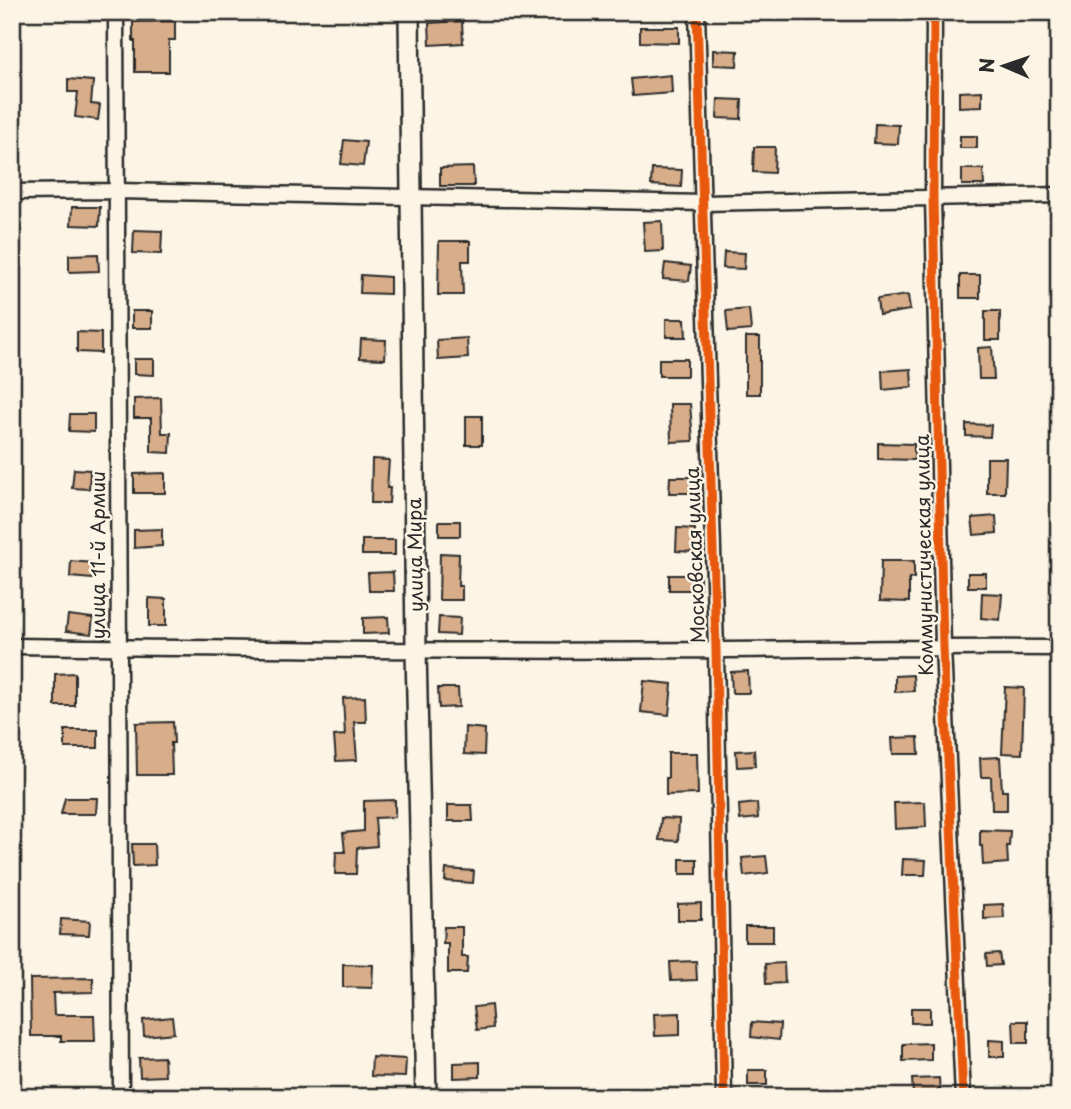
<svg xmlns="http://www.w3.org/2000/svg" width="1071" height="1109" font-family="'Playpen Sans',sans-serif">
<rect width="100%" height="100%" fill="#fcf5e5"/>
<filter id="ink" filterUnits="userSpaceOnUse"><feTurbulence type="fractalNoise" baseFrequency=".0143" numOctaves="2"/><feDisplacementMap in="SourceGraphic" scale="14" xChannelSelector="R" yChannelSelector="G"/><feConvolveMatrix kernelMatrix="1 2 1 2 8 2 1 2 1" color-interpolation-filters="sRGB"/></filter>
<g filter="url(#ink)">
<path fill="#d8ad89" stroke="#2b2b2b" stroke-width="2" d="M175 21V40H169V72H135V41H133V22Z
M462 21 463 43 430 45 429 23Z
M640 27H679V43L640 42Z
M713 50 738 51 737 66 713 65Z
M671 75 672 93 633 96 631 79Z
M68 79 93 81 91 104 100 105 98 120 75 117 78 92H68Z
M982 91V106L959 107V92Z
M718 99 742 100 741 119 717 118Z
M875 124 899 125 898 144 874 143Z
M960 136H977V148H960Z
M344 140 366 142 363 166 341 164Z
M754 147H775L774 173 753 172Z
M473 167 474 186H440V168Z
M652 169 682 170 681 187 651 185Z
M962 169H983L984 185H962Z
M72 207H100L99 226 71 225Z
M662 221 663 251 645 252 643 222Z
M134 230 162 231 161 254 133 253Z
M439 241H470V261H462L463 295H438Z
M724 252 745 253 744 269 723 268Z
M98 254 99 271 69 272V255Z
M665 263 691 266 689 281 663 279Z
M361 275 390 277V294L360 293Z
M960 275H980V298H960Z
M908 295 910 310 879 315 877 299Z
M749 309 751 330 728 332 726 311Z
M132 311H152V328H132Z
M985 311H1000V340H985Z
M666 319H685L686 337H666Z
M77 332 101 333V353L77 352Z
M746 337H760V394H746Z
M467 338 468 358 438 360 437 340Z
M361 339 386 340 385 359 360 358Z
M992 347 994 379H979L978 348Z
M134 359H154V375L134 374Z
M659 359H687V376H659Z
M911 369 912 387 883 390 882 371Z
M161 398 162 433H171L170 453 151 452V418H134V399Z
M670 404H690L693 441 671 442Z
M70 414H94V432L69 431Z
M466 416H482V445H466Z
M966 424 991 425 990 437 966 436Z
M878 443 914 444V460L878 459Z
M987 458H1006L1005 493H987Z
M372 459 389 460 387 488H390L389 503H371Z
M74 469 90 470 89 489 72 488Z
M165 473V493H134V474Z
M670 477H696L695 493H669Z
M996 516 997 533 974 535 972 518Z
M439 521H460V536H439Z
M677 528 695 529 694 552 676 551Z
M162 529V546L134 548V530Z
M362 540H395V555H362Z
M440 553 459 554 458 586H462V600H439Z
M71 561 93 563 92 579 70 577Z
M881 561H914V578H909V602L880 601Z
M393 572 394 591H369L368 573Z
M968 573H986V587H968Z
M669 575H700V590H669Z
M982 593 1002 594 1000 620 981 618Z
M149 598 166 599V626H149Z
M68 615 93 618 91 634 66 631Z
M388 617 389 633 363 634V618Z
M439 617 460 618 459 635 438 634Z
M748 671 749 693H732L731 672Z
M75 673V706H55V674Z
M913 675 914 691 895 692V676Z
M644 681 672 684 669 715 641 712Z
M1005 687 1024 688 1022 754 1002 753Z
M438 688H458L459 707 439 708Z
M365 697 366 722H354L357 760 336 761 334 736 345 735 343 698Z
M173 722 174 743H171L172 775H137L136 723Z
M465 727 485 729 484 755 464 754Z
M65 730H98V748H65Z
M918 737 919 754H893L892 738Z
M754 750 755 766 737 767 736 751Z
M668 753H697L698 794 666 795V778H668Z
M1000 757 1002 791H1007V810H992L991 777H981L980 758Z
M65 798H97L96 814H61Z
M395 800V817L375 818 377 846 357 848 356 874H335L336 852H345L343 833 364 831V801Z
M925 802 926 827 895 829 894 803Z
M757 803 758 818 740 820 739 805Z
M448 805H472L473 821H448Z
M661 818 679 819 678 841 659 840Z
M980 830 1010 831 1009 846H1007L1008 863 983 865 982 846H980Z
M132 844H154L155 865 133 866Z
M766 856 768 873 744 876 742 858Z
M680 859H697V874H680Z
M903 859 926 860 925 875H902Z
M446 869 474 871 473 883 445 881Z
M701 903V920H678V904Z
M1003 904 1004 918 984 919V905Z
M61 919 90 921 89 935 60 934Z
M745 926H773V942H745Z
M444 927H462V957H468L467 973H448V943H443Z
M999 953 1001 965 987 966 986 954Z
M696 961 697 980 671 981 670 962Z
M784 963 785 983 766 984 765 964Z
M343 964 373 965 372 988 343 987Z
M93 978V992L53 993 54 1015H94L95 1041H61V1036H31L30 979Z
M491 1005 493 1028 477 1030 474 1007Z
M911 1008H930V1023H911Z
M680 1013V1035L655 1036 654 1014Z
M172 1017 174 1033 144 1036 143 1020Z
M1013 1021H1028V1043H1014Z
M752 1022 780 1024 779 1040 751 1037Z
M989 1040 1004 1041V1057H989Z
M931 1043V1060L903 1061V1044Z
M164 1057 165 1076 140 1077 139 1058Z
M372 1057 406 1059 405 1077 371 1076Z
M480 1062V1077L454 1078V1063Z
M748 1070H767V1085H748Z
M939 1078 940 1093 913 1094 912 1079Z"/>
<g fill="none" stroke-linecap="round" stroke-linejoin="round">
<defs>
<path id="street" d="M116 12 121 1097
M697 12 716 650 724 1097
M934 12 933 197 943 647 963 1097
M12 192 116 191 704 203 1059 195
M12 646C247 649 481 652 715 650 830 649 944 647 1059 648"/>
<path id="secondary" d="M409 12 416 651 426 1097"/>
</defs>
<use href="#street" stroke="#2b2b2b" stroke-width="19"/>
<use href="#secondary" stroke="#2b2b2b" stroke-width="24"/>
<use href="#street" stroke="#fcf5e5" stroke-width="14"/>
<use href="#secondary" stroke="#fcf5e5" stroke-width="19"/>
<defs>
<path id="cycleway" d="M697 12 716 650 724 1097
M934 12 933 197 943 647 963 1097"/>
</defs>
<use href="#cycleway" stroke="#fcf5e5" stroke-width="13"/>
<use href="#cycleway" stroke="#e8590c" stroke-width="9"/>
</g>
</g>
<g text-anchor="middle" stroke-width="5" stroke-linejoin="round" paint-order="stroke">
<g font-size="19" fill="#2b2b2b" stroke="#fcf5e5">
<text transform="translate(98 555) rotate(-90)" y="7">улица 11-й Армии</text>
<text transform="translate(415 555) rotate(-91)" y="7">улица Мира</text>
<text transform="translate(695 555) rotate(-92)" y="7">Московская улица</text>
<text transform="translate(924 555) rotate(-91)" y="7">Коммунистическая улица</text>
</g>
</g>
<rect width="1071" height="1109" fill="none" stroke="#fcf5e5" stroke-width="42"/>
<rect x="21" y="21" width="1029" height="1067" fill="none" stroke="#2b2b2b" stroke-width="2.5" filter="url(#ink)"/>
<g transform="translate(1004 66) rotate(272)" stroke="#fcf5e5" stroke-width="5" paint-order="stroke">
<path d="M0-5L12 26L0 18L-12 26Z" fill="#2b2b2b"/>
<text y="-10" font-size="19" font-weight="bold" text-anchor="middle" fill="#2b2b2b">N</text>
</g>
</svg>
